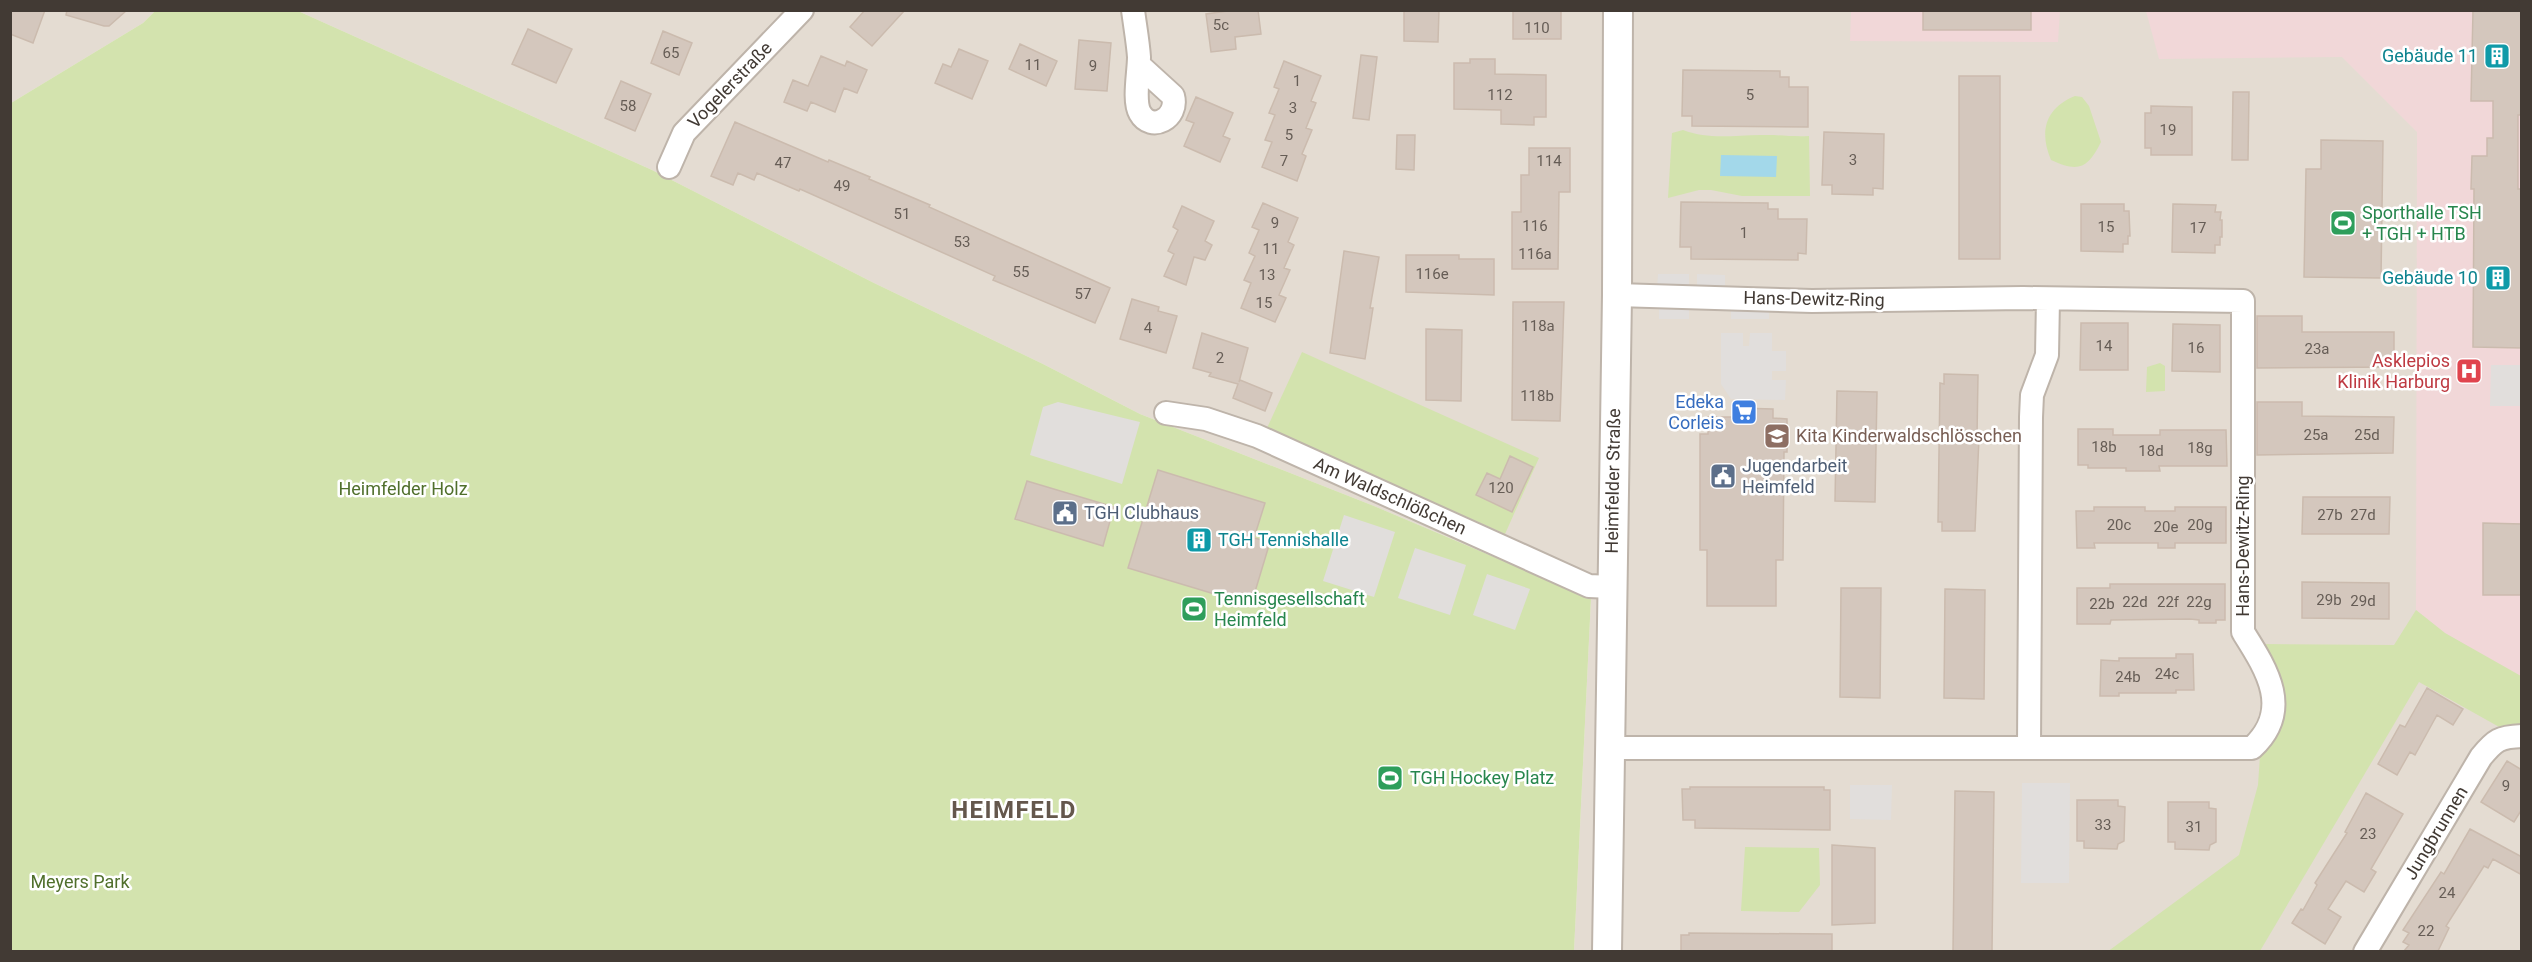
<svg xmlns="http://www.w3.org/2000/svg" width="2532" height="962" font-family="Roboto,sans-serif">
<rect width="100%" height="100%" fill="#f0ebe3"/>
<path fill="#e4dcd2" d="M11 11H155L143 23 11 103Z
M298 11H2521V951H1574L1591 598 1374 506 1140 414 1043 364 874 283 652 170Z"/>
<path fill="#f1d7d8" d="M1851 11H2060L2058 42 1850 41Z
M2146 11H2521V678L2445 633 2416 610 2417 132 2342 57 2159 59Z"/>
<path fill="#d3e3ae" d="M155 11H298L652 170 874 283 1043 364 1140 414 1374 506 1591 598 1574 951 11 952V103L143 23Z
M2075 96 2082 97 2089 106 2101 142C2088 168 2079 173 2051 160 2039 132 2045 108 2075 96Z
M1683 130C1712 141 1738 134 1767 135 1782 135 1794 137 1809 136L1810 196H1742L1711 190H1699L1668 198 1672 133Z
M1302 352 1539 458 1505 534 1267 428Z
M2160 363 2165 366V391L2146 392 2147 367Z
M2416 610 2445 633 2521 676V725L2501 728 2419 682 2260 951 2107 952 2239 855 2258 785 2260 756C2296 733 2270 678 2261 644L2394 645Z
M1745 847 1819 848 1820 885 1799 912 1741 911Z"/>
<path fill="#e1dedc" d="M1658 274H1689V288H1657Z
M1697 274 1725 275V288H1697Z
M1659 306H1689V319H1659Z
M1731 306H1769V319H1731Z
M1721 333H1743V346H1749L1750 333H1772V351H1786V371H1772V380H1786L1785 400 1731 399 1721 384Z
M2491 365H2521V406H2490Z
M1058 402 1140 422 1122 484 1030 455 1043 407Z
M1344 515 1395 532 1374 597 1323 581Z
M1415 548 1466 565 1450 615 1398 598Z
M1487 574 1530 589 1515 630 1473 615Z
M2022 783H2070L2069 883H2021Z
M1850 785H1892L1891 820 1850 819Z"/>
<path fill="#a3d8ea" d="M1721 155 1777 156 1776 177 1720 176Z"/>
<path fill="#d4c7bd" stroke="#cbbbae" stroke-width="1.5" d="M10 10H45L33 43 10 34Z
M67 10H127L109 26H104L66 15Z
M865 10H905L872 46 850 27Z
M1235 10H1258L1261 34 1235 37 1236 49 1211 52 1206 14Z
M1404 10H1439L1438 42 1404 41Z
M1513 10H1561V39H1513Z
M1923 10H2031V30H1923Z
M2473 10H2522V115H2518V189H2522V348L2473 347 2474 189H2471L2472 156H2487V138H2493V101H2471Z
M528 29 572 49 556 83 512 64Z
M663 31 692 43 679 75 651 63Z
M1079 40 1111 43 1107 91 1075 89Z
M1020 44 1057 61 1046 86 1009 69Z
M959 49 988 61 972 99 935 83 943 64 951 67Z
M1361 55 1377 57 1369 120 1353 118Z
M821 56 845 66 847 61 867 70 857 93 844 88 835 112 811 102 807 111 784 102 793 80 808 86Z
M1470 59H1495V74L1546 75V117H1534V125L1501 124V110L1454 109V63H1470Z
M1284 61 1321 76 1311 101 1316 103 1306 128 1312 130 1302 154 1306 156 1297 181 1262 167 1272 142 1265 140 1275 115 1269 113 1279 89 1274 87Z
M1683 70 1780 71V77H1789V87H1808V127L1692 126V116H1682Z
M1959 76H2000V259H1959Z
M621 81 651 94 635 131 605 118Z
M2233 92H2249L2248 160H2232Z
M1196 97 1233 113 1223 136 1230 139 1220 162 1184 146 1194 123 1186 120Z
M2151 106 2192 107V155H2151V148H2145V113H2151Z
M735 122 828 162 829 160 870 177 869 179 930 205 929 207 1110 288 1095 323 993 280 995 276 800 189 799 191 757 173 754 180 738 173 733 185 711 176Z
M1824 132 1884 134 1883 189 1873 188V195L1832 194V185H1822Z
M1397 135H1415L1414 170 1396 169Z
M2321 140 2383 141 2381 278 2304 277 2306 169H2321Z
M1529 148H1570V192H1559L1558 269H1512V212H1521V175H1529Z
M1681 202 1768 203V209H1778V219H1807L1806 254 1798 253V260L1691 259V247H1680Z
M1263 203 1298 218 1288 242 1294 245 1284 268 1290 270 1279 295 1286 298 1275 322 1241 308 1251 283 1244 280 1255 256 1249 253 1259 230 1252 227Z
M2081 204H2124V211H2129L2130 236H2128V244H2123V252L2081 251Z
M2173 204 2216 205 2215 212H2221L2220 220H2222V237H2220V245H2215V253L2172 252Z
M1182 206 1214 221 1205 241 1212 245 1205 260 1194 257 1186 285 1164 276 1174 254 1168 251 1178 230 1173 227Z
M1344 251 1379 257 1370 308H1373L1365 359 1330 353Z
M1406 255H1459V259H1494V295L1406 292Z
M1132 299 1159 307 1158 311 1177 316 1166 353 1120 339Z
M1513 302H1564L1560 421 1512 420Z
M2257 316H2302V332H2394V367L2257 368Z
M2081 323H2128V370H2080Z
M2173 324 2220 325V372L2172 371Z
M1426 329 1462 330 1461 401 1426 400Z
M1202 333 1248 348 1239 382 1240 380 1272 393 1265 411 1233 398 1238 384 1209 376 1211 373 1193 368Z
M1944 374 1978 375 1977 437H1979L1975 531H1942V522H1938L1940 383 1944 384Z
M1837 391 1877 392 1875 502 1835 501Z
M2257 402H2302V416L2394 417 2393 453 2257 455Z
M1738 408 1773 409V418L1787 419V452H1784L1783 560H1776V606H1707V550H1700V434H1708V417H1738Z
M2078 429H2113V435H2160V430H2226L2227 466H2159L2160 471H2126V468H2088V465H2078Z
M1510 456 1533 467 1512 512 1476 495 1487 473 1500 479Z
M1158 470 1265 503 1254 538 1270 542 1251 605 1128 568Z
M1027 481 1114 507 1103 546 1015 519Z
M2303 497H2390L2389 534H2302Z
M2094 507H2145V511H2175V507H2226V543H2175V548H2158V543H2094L2095 548H2077L2076 511H2094Z
M2483 523 2522 524V595H2483Z
M2302 582 2389 583V619L2302 618Z
M2110 584H2225V620H2216V623H2199V620L2190 619 2111 620 2110 624H2077V588H2110Z
M1841 588H1881L1880 698 1840 697Z
M1945 589 1985 590 1984 699 1944 698Z
M2176 654H2193L2194 690H2176V693H2119V696H2100L2101 660 2119 661V658H2176Z
M2427 688 2463 709 2453 725 2437 715 2415 755 2410 752 2397 775 2378 764 2400 725 2405 727Z
M2507 761 2522 770V809L2514 822 2481 802Z
M1690 787H1824V790H1830V830L1695 828V820H1683L1682 789H1690Z
M1955 791 1994 792 1992 951H1953Z
M2366 793 2403 814 2371 869 2376 872 2364 892 2346 881 2328 909 2341 917 2325 944 2292 923 2301 909 2303 910 2317 885 2315 883 2347 833 2345 832Z
M2077 800H2118V806L2125 807 2124 841 2118 844 2117 849 2084 848V841H2077Z
M2168 802H2209V808L2216 809V842L2210 845 2209 850 2175 849V842H2168Z
M2470 829 2522 857V875L2493 859 2488 868 2484 866 2446 926 2449 928 2438 951H2404L2409 945 2403 942 2409 933 2403 930 2441 872 2444 874Z
M1832 845 1875 848V923L1832 925Z
M1689 933 1832 934V951H1681V935H1689Z"/>
<g fill="none" stroke-linecap="round" stroke-linejoin="round">
<defs>
<path id="minor" d="M1133 10C1135 26 1138 42 1139 57 1139 72 1133 101 1140 113 1151 133 1179 118 1173 96L1139 65
M669 167 684 133 802 10
M1166 413 1206 419 1257 436 1589 586 1611 587
M2029 746 2031 417 2032 395 2047 355 2048 299
M1609 748H2252C2293 710 2267 670 2243 632V301L2023 298 1812 301 1617 295
M2365 952 2481 757C2495 740 2499 737 2522 736"/>
<path id="tertiary" d="M1607 952 1617 295 1618 10"/>
</defs>
<use href="#minor" stroke="#beb4aa" stroke-width="26"/>
<use href="#tertiary" stroke="#beb4aa" stroke-width="32"/>
<use href="#minor" stroke="#fff" stroke-width="22"/>
<use href="#tertiary" stroke="#fff" stroke-width="28"/>
</g>
<defs>
<symbol id="building-square" viewBox="-11 -11 22 22"><rect x="-9" y="-9" width="18" height="18" rx="4" fill="#0f9aa8" stroke="#fff"/><path d="M-4-6H4V6H1V3H-1V6H-4ZM-2.5-4.3h1.7v1.8h-1.7ZM.8-4.3h1.7v1.8H.8ZM-2.5-1h1.7V.8h-1.7ZM.8-1h1.7V.8H.8Z" fill="#fff"/></symbol>
<symbol id="stadium-square" viewBox="-11 -11 22 22"><rect x="-9" y="-9" width="18" height="18" rx="4" fill="#2e9e5b" stroke="#fff"/><path d="M0-5a6.5 5 0 1 0 0 10a6.5 5 0 1 0 0-10ZM-3.5-1.8h7v3.6h-7Z" fill="#fff"/></symbol>
<symbol id="hospital-square" viewBox="-11 -11 22 22"><rect x="-9" y="-9" width="18" height="18" rx="4" fill="#e0444e" stroke="#fff"/><path d="M-5-5h3v3.5h4V-5h3V5h-3V1.5h-4V5h-3Z" fill="#fff"/></symbol>
<symbol id="supermarket-square" viewBox="-11 -11 22 22"><rect x="-9" y="-9" width="18" height="18" rx="4" fill="#3f7fe0" stroke="#fff"/><path d="M-6-5.5h2.5l.6 2H6L4.5 2H-2.5L-4.4-4H-6ZM-1.5 3.2a1.3 1.3 0 1 0 .1 0ZM3 3.2a1.3 1.3 0 1 0 .1 0Z" fill="#fff"/></symbol>
<symbol id="school-square" viewBox="-11 -11 22 22"><rect x="-9" y="-9" width="18" height="18" rx="4" fill="#8d6e63" stroke="#fff"/><path d="M0-5L7-2L0 1L-7-2ZM-4 1L0 2.5L4 1V4Q0 6-4 4Z" fill="#fff"/></symbol>
<symbol id="civic-square" viewBox="-11 -11 22 22"><rect x="-9" y="-9" width="18" height="18" rx="4" fill="#5c6f8a" stroke="#fff"/><path d="M-.6-6.5H3V-4.5H.6V-3L4-1V1h2V6H-6V1h2V-1L-.6-3ZM-1.2 2.5V6h2.4V2.5Z" fill="#fff"/></symbol>
</defs>
<g fill-rule="evenodd">
<use href="#building-square" x="2482" y="41" width="30" height="30"/>
<use href="#stadium-square" x="2328" y="208" width="30" height="30"/>
<use href="#building-square" x="2483" y="263" width="30" height="30"/>
<use href="#hospital-square" x="2454" y="356" width="30" height="30"/>
<use href="#supermarket-square" x="1729" y="397" width="30" height="30"/>
<use href="#school-square" x="1762" y="421" width="30" height="30"/>
<use href="#civic-square" x="1708" y="461" width="30" height="30"/>
<use href="#civic-square" x="1050" y="498" width="30" height="30"/>
<use href="#building-square" x="1184" y="525" width="30" height="30"/>
<use href="#stadium-square" x="1179" y="594" width="30" height="30"/>
<use href="#stadium-square" x="1375" y="763" width="30" height="30"/>
</g>
<g text-anchor="middle" stroke-width="5" stroke-linejoin="round" paint-order="stroke">
<g font-size="15" fill="#665d56">
<text x="1221" y="30">5c</text>
<text x="1537" y="33">110</text>
<text x="671" y="58">65</text>
<text x="1033" y="70">11</text>
<text x="1093" y="71">9</text>
<text x="1297" y="86">1</text>
<text x="1500" y="100">112</text>
<text x="1750" y="100">5</text>
<text x="628" y="111">58</text>
<text x="1293" y="113">3</text>
<text x="2168" y="135">19</text>
<text x="1289" y="140">5</text>
<text x="1853" y="165">3</text>
<text x="1284" y="166">7</text>
<text x="1549" y="166">114</text>
<text x="783" y="168">47</text>
<text x="842" y="191">49</text>
<text x="902" y="219">51</text>
<text x="1275" y="228">9</text>
<text x="1535" y="231">116</text>
<text x="2106" y="232">15</text>
<text x="2198" y="233">17</text>
<text x="1744" y="238">1</text>
<text x="962" y="247">53</text>
<text x="1271" y="254">11</text>
<text x="1535" y="259">116a</text>
<text x="1021" y="277">55</text>
<text x="1432" y="279">116e</text>
<text x="1267" y="280">13</text>
<text x="1083" y="299">57</text>
<text x="1264" y="308">15</text>
<text x="1538" y="331">118a</text>
<text x="1148" y="333">4</text>
<text x="2104" y="351">14</text>
<text x="2196" y="353">16</text>
<text x="2317" y="354">23a</text>
<text x="1220" y="363">2</text>
<text x="1537" y="401">118b</text>
<text x="2316" y="440">25a</text>
<text x="2367" y="440">25d</text>
<text x="2104" y="452">18b</text>
<text x="2200" y="453">18g</text>
<text x="2151" y="456">18d</text>
<text x="1501" y="493">120</text>
<text x="2330" y="520">27b</text>
<text x="2363" y="520">27d</text>
<text x="2119" y="530">20c</text>
<text x="2200" y="530">20g</text>
<text x="2166" y="532">20e</text>
<text x="2329" y="605">29b</text>
<text x="2363" y="606">29d</text>
<text x="2135" y="607">22d</text>
<text x="2168" y="607">22f</text>
<text x="2199" y="607">22g</text>
<text x="2102" y="609">22b</text>
<text x="2167" y="679">24c</text>
<text x="2128" y="682">24b</text>
<text x="2506" y="791">9</text>
<text x="2103" y="830">33</text>
<text x="2194" y="832">31</text>
<text x="2368" y="839">23</text>
<text x="2447" y="898">24</text>
<text x="2426" y="936">22</text>
</g>
<g font-size="18" fill="#0d838f" stroke="#fff" text-anchor="end">
<text x="2478" y="62">Gebäude 11</text>
<text x="2478" y="284">Gebäude 10</text>
<text x="1218" y="546" text-anchor="start">TGH Tennishalle</text>
</g>
<g font-size="18" fill="#423a34" stroke="#fff">
<text transform="translate(730 85) rotate(-46)" y="6">Vogelerstraße</text>
<text transform="translate(1814 299) rotate(1)" y="6">Hans-Dewitz-Ring</text>
<text transform="translate(1613 481) rotate(-89)" y="6">Heimfelder Straße</text>
<text transform="translate(1390 496) rotate(24)" y="6">Am Waldschlößchen</text>
<text transform="translate(2243 546) rotate(-90)" y="6">Hans-Dewitz-Ring</text>
<text transform="translate(2436 833) rotate(-59)" y="6">Jungbrunnen</text>
</g>
<g font-size="18" fill="#27864d" stroke="#fff" text-anchor="start">
<text x="2362" y="219">Sporthalle TSH<tspan x="2362" dy="21">+ TGH + HTB</tspan></text>
<text x="1214" y="605">Tennisgesellschaft<tspan x="1214" dy="21">Heimfeld</tspan></text>
<text x="1410" y="784">TGH Hockey Platz</text>
</g>
<g font-size="18" fill="#be3a42" stroke="#fff" text-anchor="end">
<text x="2450" y="367">Asklepios<tspan x="2450" dy="21">Klinik Harburg</tspan></text>
</g>
<g font-size="18" fill="#366cbe" stroke="#fff" text-anchor="end">
<text x="1724" y="408">Edeka<tspan x="1724" dy="21">Corleis</tspan></text>
</g>
<g font-size="18" fill="#785e54" stroke="#fff" text-anchor="start">
<text x="1796" y="442">Kita Kinderwaldschlösschen</text>
</g>
<g font-size="18" fill="#4e5e75" stroke="#fff" text-anchor="start">
<text x="1742" y="472">Jugendarbeit<tspan x="1742" dy="21">Heimfeld</tspan></text>
<text x="1084" y="519">TGH Clubhaus</text>
</g>
<g font-size="18" fill="#506f2c" stroke="#fff">
<text x="403" y="495">Heimfelder Holz</text>
<text x="80" y="888">Meyers Park</text>
</g>
<g font-size="24" font-weight="bold" letter-spacing="1.5" fill="#64574c" stroke="#fff">
<text x="1014" y="818">HEIMFELD</text>
</g>
</g>
<rect width="2532" height="962" fill="none" stroke="#423a34" stroke-width="24"/>
</svg>
